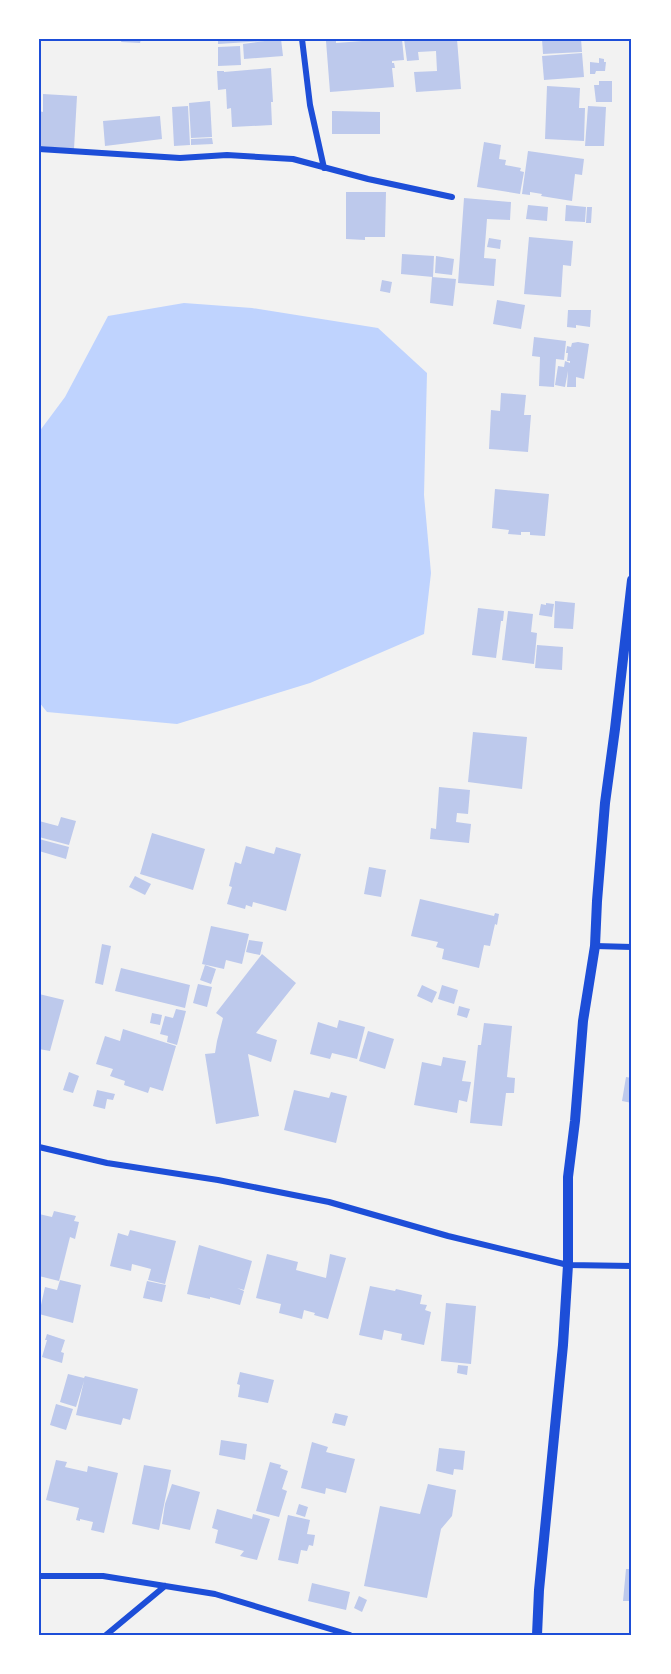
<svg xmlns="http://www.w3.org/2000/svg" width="671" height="1674" font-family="'Varela Round',sans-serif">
<rect width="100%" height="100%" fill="#f2f2f2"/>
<path fill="#bfd3fe" d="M184 303 252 308 378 328 427 373 424 495 431 573 424 634 310 683 177 724 47 712 39 702V432L65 397 108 316Z"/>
<path fill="#bdc9ec" d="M122 39H141L140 43 121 42Z
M218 39H281L283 56 244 59 243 44 265 41 218 44Z
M389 39H402L404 60 392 61V63H394L395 68H392L394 87 330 92 326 41 336 40V43Z
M404 39H457L461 89 416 92 414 72 437 71 436 51 418 52 419 60 407 61Z
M542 39H581L582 52 543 54Z
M240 46 241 65 218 66V47Z
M582 53 584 77 544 80 542 56Z
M599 58 604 59V62H606L605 71H596L595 74H590V62L599 63Z
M271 68 273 102H271L272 125 232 127 231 108 227 109 226 89 218 90 217 71H224V72Z
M599 81H612V102H596L594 85H599Z
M547 86 580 88 579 108H585L584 141 545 139Z
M43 94 77 96 74 149 40 146 41 131H39V111L43 112Z
M210 101 212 137 191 138 189 103Z
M188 106 190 145 174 146 172 107Z
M588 106 606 107 604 146H585Z
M332 111 380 112V134H332Z
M160 116 162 139 105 146 103 121Z
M212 138 213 144 191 145V139Z
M484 142 501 145 499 159 506 160 505 165 521 168 520 171 524 172 520 194 477 187Z
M528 151 584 159 582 175 575 174 572 201 541 196 542 194 530 192V195L522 194Z
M346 192H386L385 237H365V240L346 239Z
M464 198 511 202 510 220 487 219 484 258 496 259 494 286 458 283Z
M528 205 548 207 547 221 526 219Z
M566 205 586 207 585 222 565 221Z
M587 207H592L591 223H586Z
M529 237 573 241 571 266 563 265 561 297 524 294Z
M489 238 501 240 500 249 487 247Z
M402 254 434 256 433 277 401 274Z
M436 256 454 259 452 275 435 273Z
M432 277 456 279 453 306 430 303Z
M382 280 392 282 390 293 380 291Z
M497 300 525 305 521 329 493 324Z
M568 310H591L590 327 576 325V328L567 327Z
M534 337 566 341 564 360 556 359 554 387 539 386 540 357 532 356Z
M578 342 589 344 584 379 576 377V387H567L568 371 565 387 555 385 558 366 564 367 565 361 570 363V361H567L568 353H566L567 346 571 347 572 343Z
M501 393 526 395 524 415H531L528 452 489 449 491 410 500 411Z
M495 489 549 494 545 536 530 535V532H521V535L508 534 509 530 492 528Z
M555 601 575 603 573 629 554 628Z
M546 603 554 604 552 617 539 615 541 604 546 605Z
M478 608 504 611 503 621H501L496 658 472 655Z
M508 611 533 614 531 632 537 633 534 664 502 660Z
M537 645 563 647 562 670 535 668Z
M473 732 527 737 522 789 468 782Z
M439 787 470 790 468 814 457 813 456 822 471 824 469 843 430 839 431 828 436 829Z
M61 817 76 821 69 845 39 837V821L58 826Z
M152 833 205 849 193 890 140 874Z
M39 839 69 847 66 859 39 851Z
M246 846 274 854 276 847 301 854 286 911 253 902 252 907 246 905 245 909 227 904 232 887 229 886 235 862 241 864Z
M369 867 386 870 381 897 364 894Z
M135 876 151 884 145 895 129 887Z
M420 899 494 916 495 913 499 914 497 925 495 924 490 946 484 945 479 968 442 959 444 949 436 947 438 942 411 936Z
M211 926 249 934 242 964 226 960 224 969 202 964Z
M249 940 263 942 260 955 246 952Z
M102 944 111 946 103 985 95 983Z
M262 954 296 983 256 1033 277 1040 271 1062 248 1054 259 1116 216 1124 205 1054 215 1053 217 1041 223 1018 216 1013Z
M205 965 216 969 211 984 200 980Z
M121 968 190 985 185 1008 115 991Z
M198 984 212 987 207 1007 193 1003Z
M422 985 437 992 432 1003 417 996Z
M442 985 458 990 454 1004 438 999Z
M39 994 64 1000 50 1051 39 1049Z
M459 1006 470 1009 467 1018 457 1015Z
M176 1009 186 1011 177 1045 167 1042 168 1036 160 1034 165 1016 173 1018Z
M152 1013 162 1015 160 1025 150 1023Z
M339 1020 365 1027 357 1059 332 1053 330 1059 310 1054 318 1022 337 1028Z
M484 1023 512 1026 507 1077 515 1078 514 1093H506L502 1126 470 1123 478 1045H481Z
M123 1029 176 1046 163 1091 150 1087 148 1093 124 1085 125 1081 110 1076 113 1069 96 1064 105 1036 120 1041Z
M368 1031 394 1039 385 1069 359 1061Z
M443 1057 466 1061 462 1081 471 1082 467 1102 459 1100 457 1113 414 1105 422 1062 441 1066Z
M69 1072 79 1076 73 1093 63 1090Z
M626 1077 632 1078V1103L622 1101Z
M97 1090 115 1094 113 1100 107 1099 105 1109 93 1106Z
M294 1090 329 1098 331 1092 347 1096 336 1143 284 1130Z
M54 1211 76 1216 74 1221 79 1222 75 1239 70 1237 59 1281 39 1276V1214L52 1217Z
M130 1230 176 1241 165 1284 148 1280 151 1269 132 1264 131 1271 110 1266 118 1233 128 1236Z
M199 1245 252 1261 244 1290 237 1288 244 1291 240 1305 210 1297V1299L187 1294Z
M267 1254 298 1262 296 1270 326 1278 330 1254 346 1258 328 1319 314 1315 315 1313 304 1310 302 1319 279 1313 281 1304 256 1298Z
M60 1280 81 1285 73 1323 39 1314 45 1287 57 1290Z
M147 1281 166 1285 162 1302 143 1298Z
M370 1286 395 1291 396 1289 422 1295 420 1304 427 1305 425 1310 431 1312 424 1345 401 1340 402 1334 384 1330 382 1340 359 1335Z
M446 1303 476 1306 471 1364 441 1361Z
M47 1334 65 1340 61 1352 64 1353 62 1363 42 1357 47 1340H45Z
M458 1365 468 1366 467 1375 457 1373Z
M240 1372 274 1380 268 1403 238 1397 240 1385 237 1384Z
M68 1374 84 1378 85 1376 138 1389 130 1420 123 1418 121 1425 76 1415 84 1381 76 1407 60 1402Z
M56 1404 73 1409 66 1430 50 1425Z
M335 1413 348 1416 345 1426 332 1423Z
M221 1440 247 1444 245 1460 219 1455Z
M312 1442 328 1447 326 1452 355 1459 346 1493 326 1488 325 1494 301 1488Z
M439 1448 465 1451 463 1470 454 1469 453 1475 436 1471Z
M56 1460 67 1462 65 1467 87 1472 88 1466 118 1473 104 1533 91 1530 93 1522 80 1519V1521L76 1520 79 1508 46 1500Z
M270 1462 281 1465 280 1468 288 1471 282 1489 287 1491 279 1517 256 1511Z
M144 1465 171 1470 159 1530 132 1524Z
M172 1484 200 1492 190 1530 162 1524 165 1504Z
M428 1484 456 1490 452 1516 441 1529 427 1598 364 1586 380 1506 420 1514Z
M299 1504 308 1507 305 1517 296 1514Z
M217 1509 252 1519 253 1514 270 1519 257 1560 240 1556 244 1551 215 1543 218 1530 212 1528Z
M288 1515 310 1520 307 1534 315 1535 313 1546 309 1545 307 1551 301 1550 298 1564 278 1560Z
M626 1569H632V1601H623Z
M312 1583 350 1592 346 1610 308 1601Z
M359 1596 367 1600 362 1612 354 1608Z"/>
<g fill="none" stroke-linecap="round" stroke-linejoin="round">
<path stroke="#1d4ed8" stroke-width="6" d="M302 39 310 105 324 168
M39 149 180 158 227 155 293 159 368 179 452 197
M595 946 632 947
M39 1147 107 1163 218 1180 329 1202 448 1236 568 1265 632 1266
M39 1576H103L215 1594 350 1635
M106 1635 165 1586"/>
<path stroke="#1d4ed8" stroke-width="10" d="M537 1635 539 1590 563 1345 568 1265V1177L575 1121 583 1021 595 946 597 901 605 803 615 729 632 580"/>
</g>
<rect width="671" height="1674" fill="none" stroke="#ffffff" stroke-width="81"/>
<rect x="40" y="40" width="590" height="1594" fill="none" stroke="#1d4ed8" stroke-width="2"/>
</svg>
